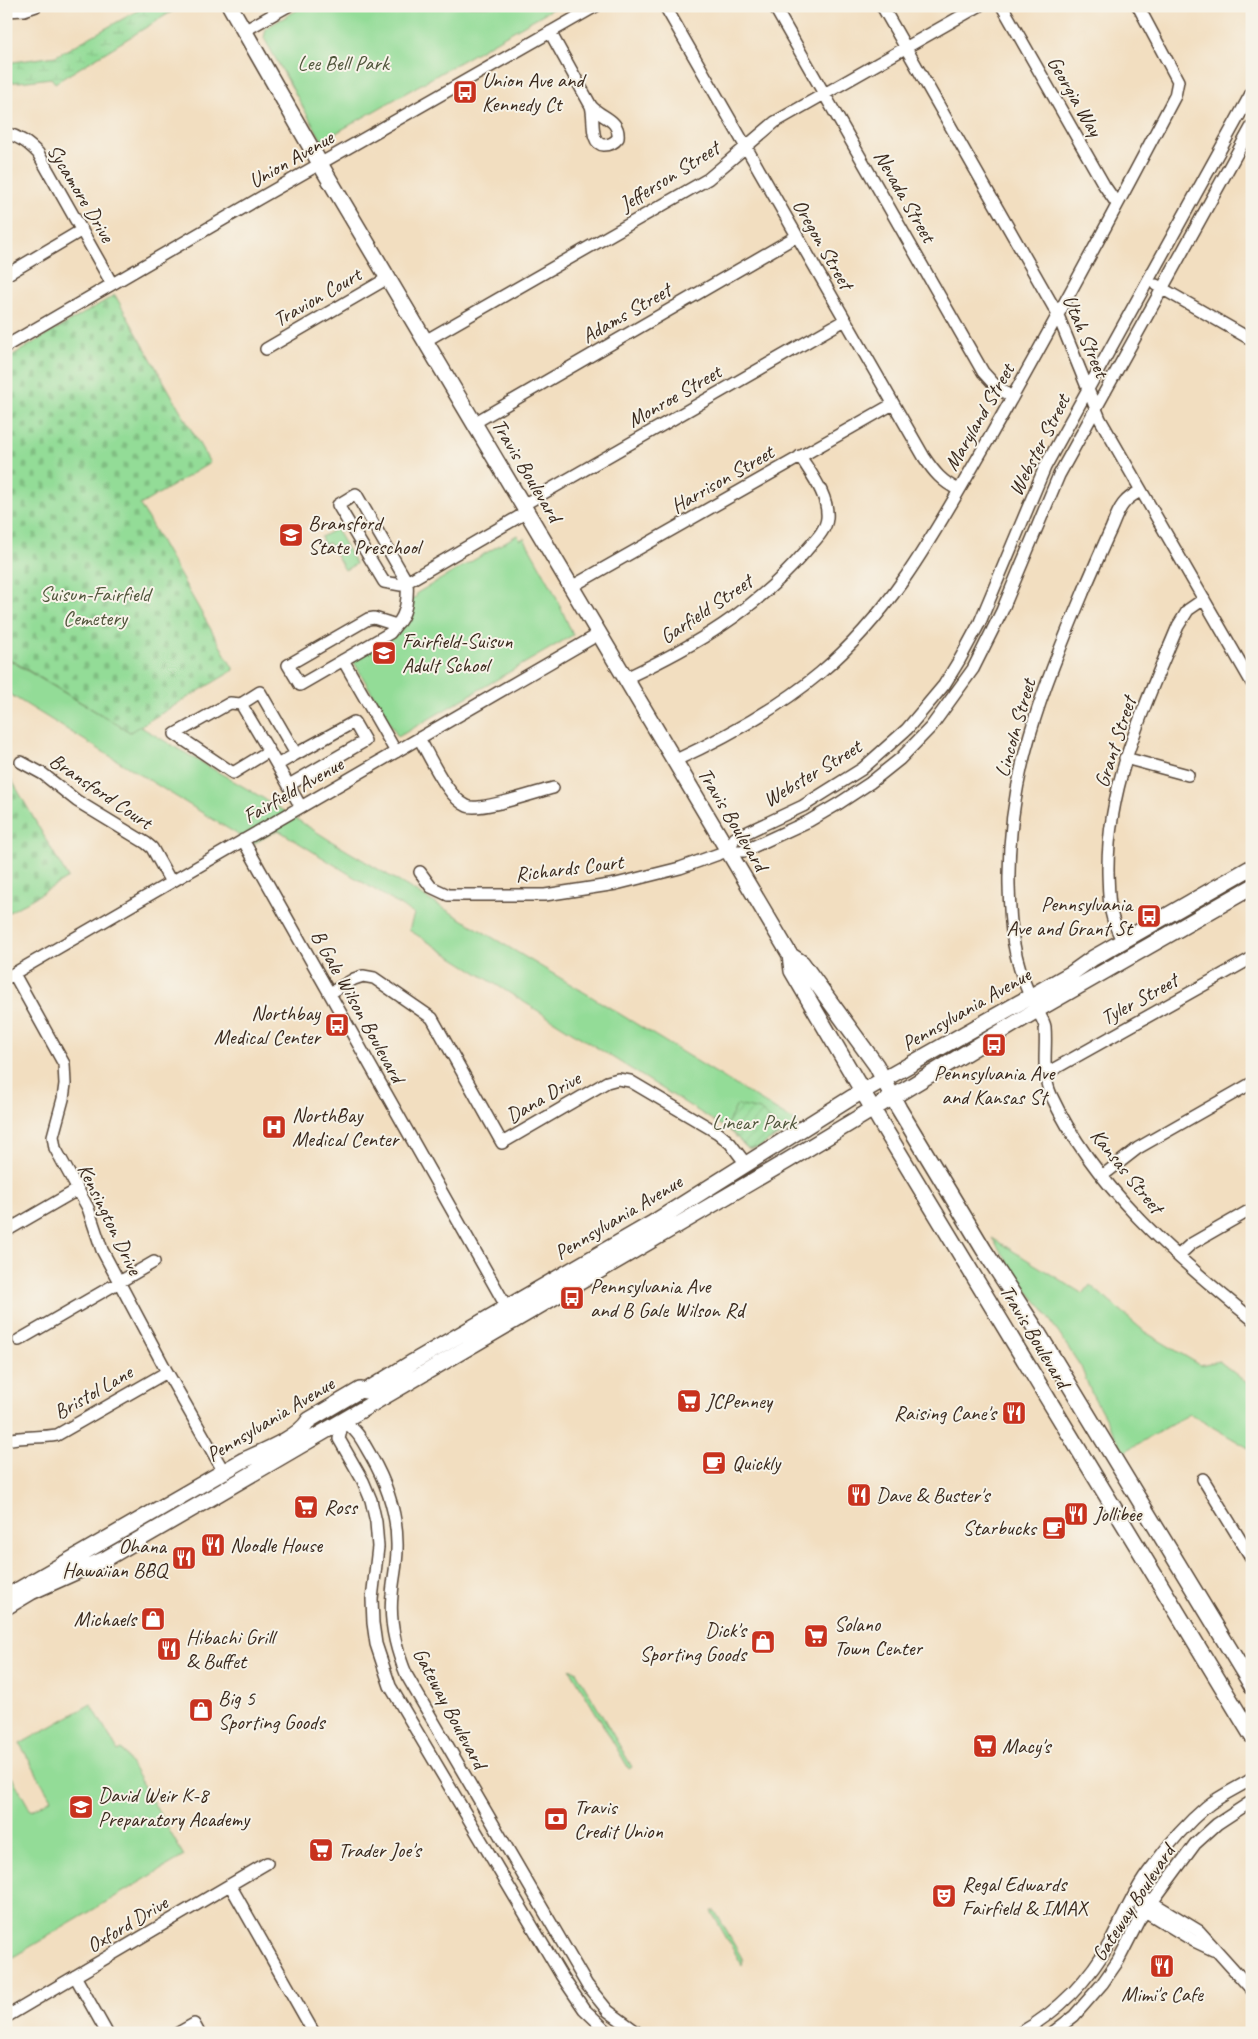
<svg xmlns="http://www.w3.org/2000/svg" width="1258" height="2039" font-family="Caveat,sans-serif">
<defs>
<pattern id="wetland-marsh" width="20" height="14" patternUnits="userSpaceOnUse" patternTransform="scale(1.25)"><rect width="20" height="14" fill="#93dc97"/><path d="M1 5h8M5 5V1M11 12h8M15 12V8" fill="none" stroke="#80bd82"/></pattern>
<pattern id="cemetery-stones" width="16" height="16" patternUnits="userSpaceOnUse" patternTransform="scale(1.25)"><rect width="16" height="16" fill="#93dc97"/><path d="M2 7V4a2 2 0 0 1 4 0v3zM10 15v-3a2 2 0 0 1 4 0v3z" fill="#80bd82"/></pattern>
<pattern id="garden-furrows" width="10" height="10" patternUnits="userSpaceOnUse" patternTransform="scale(1.25)"><rect width="10" height="10" fill="#93dc97"/><path d="M-1 1l2-2M0 10L10 0M9 11l2-2" fill="none" stroke="#80bd82"/></pattern>
</defs>
<rect width="100%" height="100%" fill="#f7f3e8"/>
<filter id="ink" filterUnits="userSpaceOnUse"><feTurbulence type="fractalNoise" baseFrequency=".02" numOctaves="2"/><feDisplacementMap in="SourceGraphic" scale="10" xChannelSelector="R" yChannelSelector="G"/><feConvolveMatrix kernelMatrix="1 2 1 2 8 2 1 2 1" color-interpolation-filters="sRGB"/></filter>
<filter id="wash" filterUnits="userSpaceOnUse"><feTurbulence type="fractalNoise" baseFrequency=".0096" numOctaves="4" result="noise"/><feDisplacementMap in="SourceGraphic" scale="20" xChannelSelector="R" yChannelSelector="G"/><feGaussianBlur stdDeviation="1.12" result="paint"/><feColorMatrix in="noise" values="0 0 0 0 0 0 0 0 0 0 0 0 0 0 0 0 0 1.4 0 .05"/><feComposite in="paint" operator="in"/></filter>
<g filter="url(#wash)">
<rect width="100%" height="100%" fill="#f2dec0"/>
<path fill="#93dc97" stroke="#67835a" d="M304 6H557L322 141 264 38 266 28Z
M336 529 356 564 345 570 329 543 324 544 321 537Z
M517 535 520 540 524 538 551 586 573 635 398 737 352 659 401 629 406 621 412 599 416 597 417 593Z
M6 658 130 732 139 726 268 801 331 841 602 1003 799 1124 787 1132 751 1149 744 1145 733 1133 409 930 414 914 278 830 253 844 6 692Z
M992 1238 1083 1294 1090 1285 1145 1332 1200 1365 1219 1361 1252 1387V1450L1190 1414 1124 1452 1091 1392 1081 1367 1042 1308 1024 1287Z
M570 1669 576 1671 632 1767 629 1769Z
M91 1704 118 1751 122 1749 184 1856 8 1960 6 1956V1781L12 1777 31 1811 51 1799 20 1744Z
M711 1911H715L743 1960 742 1965Z"/>
<path fill="url(#wetland-marsh)" stroke="#67835a" d="M146 6H181L55 83 51 78 19 82H6V63L56 56Z"/>
<path fill="url(#cemetery-stones)" stroke="#67835a" d="M115 295 210 463 140 505 234 670 130 732 6 657V359Z
M6 770 68 878 6 914Z"/>
<path fill="url(#garden-furrows)" stroke="#67835a" d="M737 1105 760 1110 783 1131 758 1148H747L726 1126Z"/>
</g>
<g filter="url(#ink)">
<g fill="none" stroke-linecap="round" stroke-linejoin="round">
<defs>
<path id="minor" d="M665 6 924 457C934 472 942 482 959 490
M774 6 983 372 993 383 1012 398
M882 6 1057 313 1100 419 1252 683
M1002 6 1104 185 1117 204
M6 11 24 10 36 6
M244 31 288 6
M550 32 591 106C595 118 589 144 604 145 610 145 615 142 618 138 620 119 601 118 591 106
M6 133C20 137 28 143 38 153L112 284
M6 275 82 230
M1156 285 1252 340
M425 341 708 179 775 122 979 6
M6 346 260 198 596 6
M266 349 388 278
M474 423 797 236
M356 494 407 582 401 585 384 582 338 505Z
M523 505 845 320
M571 587 893 404
M374 618 396 625 390 633 300 685 288 665 368 619Z
M396 625C407 616 408 595 407 582L527 512
M343 660 396 752
M626 678C696 645 753 612 805 552 813 542 826 531 827 518 829 496 811 474 800 456
M241 704 269 751
M419 738C430 757 448 798 467 806 479 812 537 792 553 788
M1125 758 1188 775
M674 761C726 737 776 710 820 673 896 609 938 526 987 442 1052 328 1114 212 1175 96L1178 81 1138 6
M21 762 43 774 77 801 146 843 152 848 171 882
M277 765 296 754 260 692 241 704 230 703 175 734 233 773 269 751 301 807
M289 785 365 741 354 722 296 754
M243 840 510 1313
M727 851 735 838 803 806 862 769 907 729 944 685 960 659 980 622 1045 467 1252 92
M420 872 431 887 448 895H545L616 884 680 868 727 851H744L809 821 838 804 870 783 900 759 931 727 973 669 1002 611 1059 475 1252 126
M1123 941C1108 916 1109 900 1108 872 1107 784 1145 705 1178 626L1188 610 1204 599
M14 974 64 1064 65 1084 63 1099 53 1136 55 1148 88 1208 102 1250 167 1372 224 1472
M6 978 599 634
M330 993 354 979 363 976 374 978 432 1018 502 1143 607 1082 618 1079 630 1081 718 1133 730 1143 746 1164
M1030 996C1013 958 1010 927 1009 886 1007 773 1043 689 1085 588 1094 568 1102 548 1111 529 1115 520 1118 509 1125 502 1129 497 1135 494 1140 491
M1037 1010C1040 1015 1044 1021 1045 1027 1047 1050 1041 1073 1051 1095 1094 1187 1174 1256 1252 1319
M1045 1074 1252 958
M1102 1176 1138 1148 1252 1083
M6 1231 77 1190
M1178 1256 1191 1244 1252 1209
M19 1340 154 1262
M6 1440C23 1436 40 1438 57 1435L167 1372
M1203 1479 1252 1559
M230 1885 314 2033
M1135 1892 1199 1931 1252 1990
M1140 1908 1194 1941 1213 1950
M75 1976 107 2033
M6 2017 267 1863
M178 2033 194 2024 199 2033
M609 2033 584 2009 561 1975 390 1686 376 1644 373 1623 372 1599 378 1547 376 1522 371 1500 363 1481 339 1439 343 1421C359 1432 361 1439 371 1456 387 1484 398 1516 397 1549 397 1565 393 1579 392 1595 389 1623 396 1650 407 1676L587 1985 608 2011 638 2033
M1020 2033C1061 2010 1090 1979 1112 1939 1125 1914 1135 1888 1153 1866 1168 1845 1187 1823 1206 1807 1219 1796 1237 1788 1252 1779
M1052 2033 1074 2016 1102 1984 1118 1961 1139 1920 1195 1844 1217 1824 1252 1801"/>
<path id="major" d="M230 6 326 174 790 955 792 971 881 1123 1252 1736
M790 955 802 963 876 1065 899 1109 984 1250 1035 1328 1252 1686
M6 1597 242 1461C261 1452 299 1438 309 1420L360 1390 366 1391 413 1362 651 1224 851 1098 1072 973 1093 958 1252 867
M6 1607 31 1592 107 1558 209 1499 787 1161 1037 1010 1252 887"/>
</defs>
<use href="#minor" stroke="#564536" stroke-width="14"/>
<use href="#major" stroke="#564536" stroke-width="18"/>
<use href="#minor" stroke="#fff" stroke-width="11"/>
<use href="#major" stroke="#fff" stroke-width="15"/>
</g>
</g>
<defs>
<symbol id="bus-square" viewBox="-11 -11 22 22"><rect x="-9" y="-9" width="18" height="18" rx="4" fill="#c8321e" stroke="#f7f3e8"/><path d="M-5-6H5V4H4V6H2V4H-2V6H-4V4H-5ZM-3.5-4V0h7V-4ZM-3.5 1.2v1.5H-2V1.2ZM2 1.2v1.5H3.5V1.2Z" fill="#fff"/></symbol>
<symbol id="school-square" viewBox="-11 -11 22 22"><rect x="-9" y="-9" width="18" height="18" rx="4" fill="#c8321e" stroke="#f7f3e8"/><path d="M0-5L7-2L0 1L-7-2ZM-4 1L0 2.5L4 1V4Q0 6-4 4Z" fill="#fff"/></symbol>
<symbol id="hospital-square" viewBox="-11 -11 22 22"><rect x="-9" y="-9" width="18" height="18" rx="4" fill="#c8321e" stroke="#f7f3e8"/><path d="M-5-5h3v3.5h4V-5h3V5h-3V1.5h-4V5h-3Z" fill="#fff"/></symbol>
<symbol id="supermarket-square" viewBox="-11 -11 22 22"><rect x="-9" y="-9" width="18" height="18" rx="4" fill="#c8321e" stroke="#f7f3e8"/><path d="M-6-5.5h2.5l.6 2H6L4.5 2H-2.5L-4.4-4H-6ZM-1.5 3.2a1.3 1.3 0 1 0 .1 0ZM3 3.2a1.3 1.3 0 1 0 .1 0Z" fill="#fff"/></symbol>
<symbol id="restaurant-square" viewBox="-11 -11 22 22"><rect x="-9" y="-9" width="18" height="18" rx="4" fill="#c8321e" stroke="#f7f3e8"/><path d="M-5-6h1v4h1v-4h1v4h1v-4h1v5L-1.5 .5V6h-2V.5L-5-1ZM5-6V6H3V1.5H1.5Q1.5-4 5-6Z" fill="#fff"/></symbol>
<symbol id="cafe-square" viewBox="-11 -11 22 22"><rect x="-9" y="-9" width="18" height="18" rx="4" fill="#c8321e" stroke="#f7f3e8"/><path d="M-5.5-4.5H6V0H3Q3 3.5 0 3.5H-2.5Q-5.5 3.5-5.5 0ZM3-3.2v2h1.7v-2ZM-6 4.5H4V6H-6Z" fill="#fff"/></symbol>
<symbol id="shop-square" viewBox="-11 -11 22 22"><rect x="-9" y="-9" width="18" height="18" rx="4" fill="#c8321e" stroke="#f7f3e8"/><path d="M-5-2.5h2.3a2.7 3.5 0 0 1 5.4 0H5L5.5 6h-11ZM-1.5-2.5h3a1.5 2.3 0 0 0-3 0Z" fill="#fff"/></symbol>
<symbol id="bank-square" viewBox="-11 -11 22 22"><rect x="-9" y="-9" width="18" height="18" rx="4" fill="#c8321e" stroke="#f7f3e8"/><path d="M-6-4H6V4H-6ZM0-2.3a2.3 2.3 0 1 0 0 4.6a2.3 2.3 0 1 0 0-4.6Z" fill="#fff"/></symbol>
<symbol id="theatre-square" viewBox="-11 -11 22 22"><rect x="-9" y="-9" width="18" height="18" rx="4" fill="#c8321e" stroke="#f7f3e8"/><path d="M-5-5.5Q0-4 5-5.5V0Q5 5 0 6Q-5 5-5 0ZM-3.3-2.5H-1v1.5H-3.3ZM1-2.5H3.3v1.5H1ZM-2.8 1Q0 5.5 2.8 1Z" fill="#fff"/></symbol>
</defs>
<g fill-rule="evenodd">
<use href="#bus-square" x="451" y="78" width="28" height="28"/>
<use href="#school-square" x="277" y="521" width="28" height="28"/>
<use href="#school-square" x="370" y="639" width="28" height="28"/>
<use href="#bus-square" x="1135" y="902" width="28" height="28"/>
<use href="#bus-square" x="323" y="1011" width="28" height="28"/>
<use href="#bus-square" x="980" y="1031" width="28" height="28"/>
<use href="#hospital-square" x="260" y="1113" width="28" height="28"/>
<use href="#bus-square" x="558" y="1284" width="28" height="28"/>
<use href="#supermarket-square" x="675" y="1387" width="28" height="28"/>
<use href="#restaurant-square" x="1000" y="1399" width="28" height="28"/>
<use href="#cafe-square" x="700" y="1449" width="28" height="28"/>
<use href="#restaurant-square" x="845" y="1481" width="28" height="28"/>
<use href="#supermarket-square" x="292" y="1493" width="28" height="28"/>
<use href="#restaurant-square" x="1062" y="1500" width="28" height="28"/>
<use href="#cafe-square" x="1040" y="1514" width="28" height="28"/>
<use href="#restaurant-square" x="199" y="1531" width="28" height="28"/>
<use href="#restaurant-square" x="170" y="1544" width="28" height="28"/>
<use href="#shop-square" x="139" y="1605" width="28" height="28"/>
<use href="#supermarket-square" x="802" y="1622" width="28" height="28"/>
<use href="#shop-square" x="749" y="1628" width="28" height="28"/>
<use href="#restaurant-square" x="155" y="1635" width="28" height="28"/>
<use href="#shop-square" x="187" y="1696" width="28" height="28"/>
<use href="#supermarket-square" x="971" y="1732" width="28" height="28"/>
<use href="#school-square" x="67" y="1793" width="28" height="28"/>
<use href="#bank-square" x="542" y="1805" width="28" height="28"/>
<use href="#supermarket-square" x="307" y="1836" width="28" height="28"/>
<use href="#theatre-square" x="930" y="1882" width="28" height="28"/>
<use href="#restaurant-square" x="1148" y="1952" width="28" height="28"/>
</g>
<g text-anchor="middle" stroke-width="4" stroke-linejoin="round" paint-order="stroke">
<g font-size="21" fill="#51563c" stroke="#f7f3e8">
<text x="343" y="70">Lee Bell Park</text>
<text x="95" y="601">Suisun-Fairfield<tspan x="95" dy="24">Cemetery</tspan></text>
<text x="754" y="1129">Linear Park</text>
</g>
<g font-size="21" fill="#3b2a1e" stroke="#f7f3e8" text-anchor="start">
<text x="482" y="87">Union Ave and<tspan x="482" dy="24">Kennedy Ct</tspan></text>
<text x="308" y="530">Bransford<tspan x="308" dy="24">State Preschool</tspan></text>
<text x="402" y="648">Fairfield-Suisun<tspan x="402" dy="24">Adult School</tspan></text>
<text x="1132" y="911" text-anchor="end">Pennsylvania<tspan x="1132" dy="24">Ave and Grant St</tspan></text>
<text x="320" y="1020" text-anchor="end">Northbay<tspan x="320" dy="24">Medical Center</tspan></text>
<text x="994" y="1080" text-anchor="middle">Pennsylvania Ave<tspan x="994" dy="24">and Kansas St</tspan></text>
<text x="292" y="1122">NorthBay<tspan x="292" dy="24">Medical Center</tspan></text>
<text x="590" y="1293">Pennsylvania Ave<tspan x="590" dy="24">and B Gale Wilson Rd</tspan></text>
<text x="706" y="1408">JCPenney</text>
<text x="996" y="1420" text-anchor="end">Raising Cane's</text>
<text x="732" y="1470">Quickly</text>
<text x="876" y="1502">Dave &amp; Buster's</text>
<text x="324" y="1514">Ross</text>
<text x="1094" y="1521">Jollibee</text>
<text x="1036" y="1535" text-anchor="end">Starbucks</text>
<text x="230" y="1552">Noodle House</text>
<text x="166" y="1553" text-anchor="end">Ohana<tspan x="166" dy="24">Hawaiian BBQ</tspan></text>
<text x="136" y="1626" text-anchor="end">Michaels</text>
<text x="834" y="1631">Solano<tspan x="834" dy="24">Town Center</tspan></text>
<text x="746" y="1637" text-anchor="end">Dick's<tspan x="746" dy="24">Sporting Goods</tspan></text>
<text x="186" y="1644">Hibachi Grill<tspan x="186" dy="24">&amp; Buffet</tspan></text>
<text x="218" y="1705">Big 5<tspan x="218" dy="24">Sporting Goods</tspan></text>
<text x="1002" y="1753">Macy's</text>
<text x="98" y="1802">David Weir K-8<tspan x="98" dy="24">Preparatory Academy</tspan></text>
<text x="574" y="1814">Travis<tspan x="574" dy="24">Credit Union</tspan></text>
<text x="338" y="1857">Trader Joe's</text>
<text x="962" y="1891">Regal Edwards<tspan x="962" dy="24">Fairfield &amp; IMAX</tspan></text>
<text x="1162" y="2001" text-anchor="middle">Mimi's Cafe</text>
</g>
<g font-size="21" fill="#3b2a1e" stroke="#f7f3e8">
<text transform="translate(1075 96) rotate(60)" y="7">Georgia Way</text>
<text transform="translate(291 159) rotate(-30)" y="7">Union Avenue</text>
<text transform="translate(669 176) rotate(-32)" y="7">Jefferson Street</text>
<text transform="translate(81 193) rotate(59)" y="7">Sycamore Drive</text>
<text transform="translate(905 196) rotate(60)" y="7">Nevada Street</text>
<text transform="translate(823 244) rotate(60)" y="7">Oregon Street</text>
<text transform="translate(317 297) rotate(-30)" y="7">Travion Court</text>
<text transform="translate(626 313) rotate(-30)" y="7">Adams Street</text>
<text transform="translate(1086 336) rotate(67)" y="7">Utah Street</text>
<text transform="translate(674 396) rotate(-30)" y="7">Monroe Street</text>
<text transform="translate(979 417) rotate(-60)" y="7">Maryland Street</text>
<text transform="translate(1039 445) rotate(-63)" y="7">Webster Street</text>
<text transform="translate(527 470) rotate(59)" y="7">Travis Boulevard</text>
<text transform="translate(722 479) rotate(-30)" y="7">Harrison Street</text>
<text transform="translate(706 609) rotate(-34)" y="7">Garfield Street</text>
<text transform="translate(1015 728) rotate(-74)" y="7">Lincoln Street</text>
<text transform="translate(1115 742) rotate(-72)" y="7">Grant Street</text>
<text transform="translate(812 773) rotate(-31)" y="7">Webster Street</text>
<text transform="translate(293 790) rotate(-30)" y="7">Fairfield Avenue</text>
<text transform="translate(101 791) rotate(34)" y="7">Bransford Court</text>
<text transform="translate(733 819) rotate(59)" y="7">Travis Boulevard</text>
<text transform="translate(569 868) rotate(-7)" y="7">Richards Court</text>
<text transform="translate(1139 999) rotate(-29)" y="7">Tyler Street</text>
<text transform="translate(358 1006) rotate(61)" y="7">B Gale Wilson Boulevard</text>
<text transform="translate(966 1009) rotate(-30)" y="7">Pennsylvania Avenue</text>
<text transform="translate(543 1097) rotate(-30)" y="7">Dana Drive</text>
<text transform="translate(1127 1171) rotate(51)" y="7">Kansas Street</text>
<text transform="translate(618 1217) rotate(-31)" y="7">Pennsylvania Avenue</text>
<text transform="translate(110 1219) rotate(64)" y="7">Kensington Drive</text>
<text transform="translate(1035 1336) rotate(59)" y="7">Travis Boulevard</text>
<text transform="translate(93 1392) rotate(-30)" y="7">Bristol Lane</text>
<text transform="translate(270 1419) rotate(-31)" y="7">Pennsylvania Avenue</text>
<text transform="translate(450 1708) rotate(62)" y="7">Gateway Boulevard</text>
<text transform="translate(1133 1903) rotate(-57)" y="7">Gateway Boulevard</text>
<text transform="translate(127 1924) rotate(-31)" y="7">Oxford Drive</text>
</g>
</g>
<rect width="1258" height="2039" fill="none" stroke="#f7f3e8" stroke-width="25"/>
</svg>
